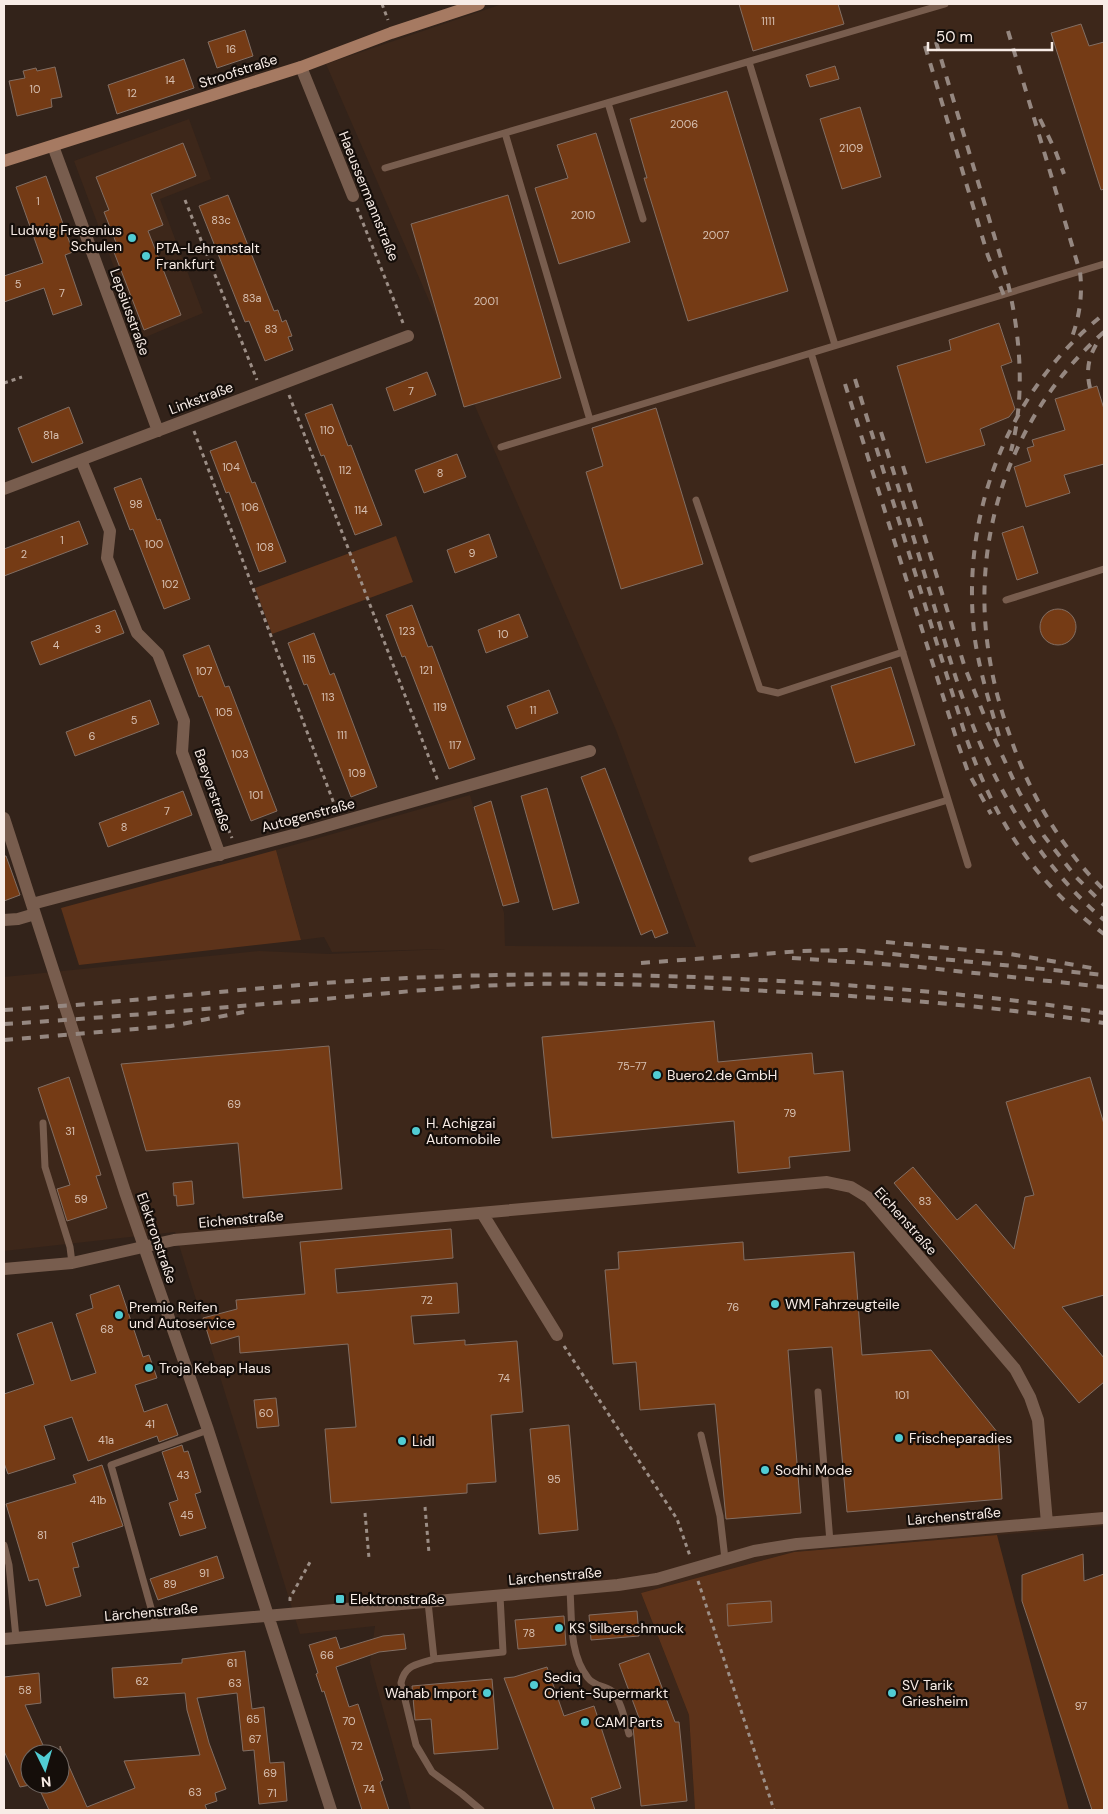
<svg xmlns="http://www.w3.org/2000/svg" width="1108" height="1814" font-family="'DM Sans',sans-serif">
<rect width="100%" height="100%" fill="#33231a"/>
<path fill="#3d271a" d="M502 4H1104V1526L794 1552 641 1593 689 1715 695 1810H411L370 1662 375 1626 300 1634 175 1232 4 1251V977L259 951 329 954 446 949 332 952 324 937 301 940 276 850 470 795 504 913 505 946H502L696 947 616 730 326 64Z
M189 119 211 179 160 199 203 313 141 339 74 161Z"/>
<path fill="#5d331a" d="M396 536 413 582 272 634 255 588Z
M276 850 301 940 79 965 61 908Z
M997 1535 1069 1810H695L689 1715 641 1593 794 1552Z"/>
<path fill="#753b15" stroke="#826e63" d="M739 4H838L844 24 753 51Z
M1081 24 1089 46 1104 42V189L1101 190 1051 33Z
M245 30 253 56 217 68 208 42Z
M184 59 194 88 117 114 108 85Z
M835 66 839 79 810 87 806 75Z
M55 67 62 97 51 99 52 107 17 116 9 81 25 78 23 71 36 68 37 71Z
M727 91 788 291 688 321 644 178H647L630 119Z
M860 107 881 177 842 189 820 119Z
M596 133 630 242 559 264 535 188 568 178 557 145Z
M183 143 196 176 151 194 163 225 148 231 181 315 144 330 112 247 117 245 104 212 109 210 96 177Z
M46 176 73 252 65 255 82 305 53 315 44 288 4 302V276L43 263 16 187Z
M228 195 274 311 278 310 282 322 286 320 292 336 288 337 293 350 265 361 249 321 245 322 199 206Z
M508 195 561 378 464 407 411 224Z
M999 323 1012 362 1001 366 1015 409 1009 417 980 429 985 445 926 463 897 366 951 350 949 340Z
M427 372 436 395 394 411 386 388Z
M1097 386 1104 409V464L1064 475 1070 493 1026 507 1014 467 1031 461 1027 448 1034 446 1032 440 1065 430 1055 399Z
M332 404 348 446 351 445 382 525 355 535 324 455 321 456 305 414Z
M69 407 83 443 32 463 18 428Z
M656 408 703 564 621 589 586 472 603 466 592 428Z
M236 441 252 483 255 482 286 562 259 572 229 492 226 493 210 451Z
M457 454 466 477 424 493 415 470Z
M141 478 157 520 160 519 190 599 164 609 133 529 130 530 114 488Z
M79 521 88 544 4 576V549Z
M1023 526 1038 573 1017 580 1002 533Z
M489 534 497 557 455 573 447 550Z
M412 605 428 647 432 646 475 759 449 769 405 656 402 657 386 615Z
M1040 627a18 18 0 1 1 36 0a18 18 0 1 1-36 0Z
M115 610 124 633 40 665 31 642Z
M519 614 528 637 486 653 478 630Z
M314 633 330 675 334 673 377 787 351 797 307 684 304 685 288 643Z
M209 645 225 687 229 686 277 811 251 821 202 696 199 697 183 655Z
M891 667 915 745 855 763 831 686Z
M549 690 558 713 516 729 507 706Z
M150 700 159 724 75 756 66 732Z
M605 768 668 933 655 938 652 930 641 935 581 777Z
M547 788 579 903 553 910 521 796Z
M183 791 192 815 108 847 99 823Z
M491 801 519 902 503 906 474 807Z
M4 856H6L20 895 4 901Z
M714 1021 718 1062 812 1053 814 1074 843 1071 850 1151 789 1157 790 1168 738 1173 734 1121 552 1138 542 1037Z
M329 1046 342 1189 243 1198 238 1143 146 1151 121 1064Z
M69 1077 101 1175 96 1176 107 1208 67 1221 57 1189 70 1185 38 1088Z
M1090 1077 1104 1124V1295L1062 1307 1104 1358V1382L1079 1403 894 1183 913 1167 957 1220 976 1204 1014 1249 1025 1197 1034 1195 1006 1102Z
M192 1181 194 1204 177 1206 176 1195 174 1196 173 1183Z
M451 1229 453 1258 335 1269 337 1293 457 1283 459 1313 411 1316 414 1344 465 1340V1345L517 1341 523 1412 491 1415 496 1482 467 1484V1493L331 1503 325 1429 356 1427 348 1344 240 1353 239 1336 211 1344 203 1318 237 1309 236 1300 305 1294 300 1242Z
M743 1242 744 1260 854 1252 862 1355 931 1350 998 1433 1002 1499 847 1512 832 1347 788 1350 801 1513 726 1519 715 1404 640 1410 636 1362 613 1364 605 1270 619 1269 618 1252Z
M119 1285 143 1357 149 1355 157 1378 135 1385 144 1412 167 1404 178 1435 159 1442 157 1436 88 1461 72 1417 44 1426 55 1459 8 1474 4 1463V1394L34 1384 17 1334 52 1322 71 1381 96 1373 76 1314 93 1308 90 1295Z
M276 1398 279 1426 257 1428 254 1400Z
M569 1425 578 1530 539 1534 530 1429Z
M182 1445 184 1452 188 1451 201 1492 195 1494 206 1528 180 1536 169 1503 178 1500 162 1452Z
M102 1465 123 1526 72 1543 79 1567 73 1568 81 1596 46 1606 38 1579 29 1581 6 1504 76 1483 73 1475Z
M1083 1554 1084 1581 1104 1574V1810H1092L1022 1601V1575Z
M217 1556 224 1578 158 1600 150 1579Z
M771 1601 772 1622 728 1626 727 1604Z
M637 1611 639 1636 591 1640 589 1615Z
M564 1616 566 1645 518 1649 515 1620Z
M404 1634 406 1649 379 1652 336 1667 349 1707 358 1704 383 1780 380 1782 389 1810H362L324 1691 322 1692 316 1674 318 1673 309 1645 336 1637 340 1649 383 1636Z
M245 1651 252 1709 264 1707 270 1763 284 1762 287 1801 259 1804 254 1750 243 1751 237 1693 197 1698 209 1743 226 1789 215 1793 217 1801 205 1805 207 1810H49L37 1784H60V1746L87 1807 135 1788 124 1761 200 1755 187 1710 185 1693 114 1698 112 1668 182 1663V1659Z
M649 1653 675 1722H679L687 1801 641 1806 633 1727 642 1726 619 1664Z
M547 1667 564 1716 594 1706 621 1788 591 1798 595 1810H554L504 1678 514 1677Z
M39 1673 41 1703 25 1705 47 1754H30V1785L20 1787 4 1751V1677Z
M492 1679 498 1749 434 1754 431 1719 415 1720 412 1686Z"/>
<g fill="none" stroke-linecap="round" stroke-linejoin="round">
<path stroke="#9c8e86" stroke-width="3" stroke-dasharray="4 4" stroke-linecap="butt" d="M382 4 388 20
M185 200 257 380
M357 208 403 323
M4 383 22 377
M289 395 438 781
M194 431 336 809
M219 807 232 838
M564 1346 677 1519 690 1556
M425 1507 429 1553
M365 1513 369 1558
M698 1581 774 1810
M290 1601V1598L310 1562"/>
<path stroke="#785d4e" stroke-width="7" d="M749 62 835 345
M608 103 643 219
M505 133 590 420
M385 168 945 4
M811 353 968 865
M501 447 1104 264
M696 500 760 689 778 693 903 652
M1006 600 1104 569
M752 859 948 800
M43 1123 45 1167 70 1247 72 1263
M818 1392 830 1542
M701 1435 720 1516 725 1559
M4 1545 9 1565 16 1638
M570 1590C572 1619 569 1654 588 1678 594 1686 605 1686 612 1691 620 1697 626 1724 629 1734
M428 1602 434 1659C417 1665 405 1664 401 1683L416 1745 432 1772 462 1794 481 1810
M156 1626 111 1465 208 1430
M434 1659 503 1652 500 1596"/>
<path stroke="#785d4e" stroke-width="12" d="M301 67 353 196
M53 146 158 431
M81 460 110 531 107 558 137 633 158 654 184 721 182 752 220 855
M4 489 408 336
M4 818 125 1192 208 1430 331 1810
M32 904 312 830 590 751
M4 920 18 919 35 914
M482 1213 557 1335
M4 1269 72 1263 174 1240 827 1182 851 1187 869 1198 1015 1369 1030 1397 1038 1420 1047 1523
M4 1639 618 1585 657 1579 754 1551 797 1544 1104 1518"/>
<path stroke="#a67a62" stroke-width="12" d="M4 161 301 67 391 33 479 4"/>
<path stroke="#958780" stroke-width="4" stroke-dasharray="9 9" stroke-linecap="butt" d="M1008 31 1080 272C1083 296 1079 320 1070 342
M936 42 1006 275C1020 332 1026 393 1011 451
M925 46 988 256 1007 303
M1040 119 1055 150 1064 174
M1104 332C1015 410 971 530 988 648 992 678 1000 708 1010 736 1029 793 1061 848 1104 890
M855 379 965 734C993 818 1033 881 1104 934
M845 384 958 744 968 772 991 814
M1090 388C1086 371 1088 358 1097 343
M881 432C900 491 917 550 935 609 945 642 954 675 966 707 994 787 1039 864 1104 920
M903 466 965 668 986 720 1019 792 1044 836 1076 877 1104 905
M999 736C990 704 980 673 975 640 959 517 1007 391 1104 314
M886 942 1010 954 1092 968
M792 958 910 966 1104 987
M641 963 802 951 851 950 1104 975
M4 1010C138 1002 273 984 407 978 531 972 655 974 779 981 887 987 997 996 1104 1013
M4 1024C103 1018 203 1009 302 1001 369 995 435 988 501 985 590 981 679 986 768 991 880 997 993 1006 1104 1023
M4 1040 171 1026 244 1012"/>
</g>
<g fill="#51ccd3" stroke="#150e0a" stroke-width="2">
<circle cx="132" cy="238" r="5"/>
<circle cx="146" cy="256" r="5"/>
<circle cx="657" cy="1075" r="5"/>
<circle cx="416" cy="1131" r="5"/>
<circle cx="775" cy="1304" r="5"/>
<circle cx="119" cy="1315" r="5"/>
<circle cx="149" cy="1368" r="5"/>
<circle cx="899" cy="1438" r="5"/>
<circle cx="402" cy="1441" r="5"/>
<circle cx="765" cy="1470" r="5"/>
<rect x="335" y="1594" width="10" height="10" rx="2.5"/>
<circle cx="559" cy="1628" r="5"/>
<circle cx="534" cy="1685" r="5"/>
<circle cx="487" cy="1693" r="5"/>
<circle cx="892" cy="1693" r="5"/>
<circle cx="585" cy="1722" r="5"/>
</g>
<g text-anchor="middle" stroke-width="4.5" stroke-linejoin="round" paint-order="stroke">
<g font-size="11" fill="#d7c0b2">
<text x="768" y="25">1111</text>
<text x="231" y="53">16</text>
<text x="170" y="84">14</text>
<text x="35" y="93">10</text>
<text x="132" y="97">12</text>
<text x="684" y="128">2006</text>
<text x="851" y="152">2109</text>
<text x="38" y="205">1</text>
<text x="583" y="219">2010</text>
<text x="221" y="224">83c</text>
<text x="716" y="239">2007</text>
<text x="18" y="288">5</text>
<text x="62" y="297">7</text>
<text x="252" y="302">83a</text>
<text x="486" y="305">2001</text>
<text x="271" y="333">83</text>
<text x="411" y="395">7</text>
<text x="327" y="434">110</text>
<text x="51" y="439">81a</text>
<text x="231" y="471">104</text>
<text x="345" y="474">112</text>
<text x="440" y="477">8</text>
<text x="136" y="508">98</text>
<text x="250" y="511">106</text>
<text x="361" y="514">114</text>
<text x="62" y="544">1</text>
<text x="154" y="548">100</text>
<text x="265" y="551">108</text>
<text x="472" y="557">9</text>
<text x="24" y="558">2</text>
<text x="170" y="588">102</text>
<text x="98" y="633">3</text>
<text x="407" y="635">123</text>
<text x="503" y="638">10</text>
<text x="56" y="649">4</text>
<text x="309" y="663">115</text>
<text x="426" y="674">121</text>
<text x="204" y="675">107</text>
<text x="328" y="701">113</text>
<text x="440" y="711">119</text>
<text x="533" y="714">11</text>
<text x="224" y="716">105</text>
<text x="134" y="724">5</text>
<text x="342" y="739">111</text>
<text x="92" y="740">6</text>
<text x="455" y="749">117</text>
<text x="240" y="758">103</text>
<text x="357" y="777">109</text>
<text x="256" y="799">101</text>
<text x="167" y="815">7</text>
<text x="124" y="831">8</text>
<text x="632" y="1070">75-77</text>
<text x="234" y="1108">69</text>
<text x="790" y="1117">79</text>
<text x="70" y="1135">31</text>
<text x="81" y="1203">59</text>
<text x="925" y="1205">83</text>
<text x="427" y="1304">72</text>
<text x="733" y="1311">76</text>
<text x="107" y="1333">68</text>
<text x="504" y="1382">74</text>
<text x="902" y="1399">101</text>
<text x="266" y="1417">60</text>
<text x="150" y="1428">41</text>
<text x="106" y="1444">41a</text>
<text x="183" y="1479">43</text>
<text x="554" y="1483">95</text>
<text x="98" y="1504">41b</text>
<text x="187" y="1519">45</text>
<text x="42" y="1539">81</text>
<text x="204" y="1577">91</text>
<text x="170" y="1588">89</text>
<text x="529" y="1637">78</text>
<text x="327" y="1659">66</text>
<text x="232" y="1667">61</text>
<text x="142" y="1685">62</text>
<text x="235" y="1687">63</text>
<text x="25" y="1694">58</text>
<text x="1081" y="1710">97</text>
<text x="253" y="1723">65</text>
<text x="349" y="1725">70</text>
<text x="255" y="1743">67</text>
<text x="357" y="1750">72</text>
<text x="270" y="1777">69</text>
<text x="369" y="1793">74</text>
<text x="195" y="1796">63</text>
<text x="272" y="1797">71</text>
</g>
<g font-size="14" fill="#f8ece6" stroke="#150e0a">
<text transform="translate(238 71) rotate(-18)" y="5">Stroofstraße</text>
<text transform="translate(369 196) rotate(68)" y="5">Haeussermannstraße</text>
<text transform="translate(130 312) rotate(70)" y="5">Lepsiusstraße</text>
<text transform="translate(201 398) rotate(-21)" y="5">Linkstraße</text>
<text transform="translate(213 790) rotate(71)" y="5">Baeyerstraße</text>
<text transform="translate(308 815) rotate(-15)" y="5">Autogenstraße</text>
<text transform="translate(241 1219) rotate(-5)" y="5">Eichenstraße</text>
<text transform="translate(906 1221) rotate(48)" y="5">Eichenstraße</text>
<text transform="translate(157 1238) rotate(71)" y="5">Elektronstraße</text>
<text transform="translate(954 1516) rotate(-5)" y="5">Lärchenstraße</text>
<text transform="translate(555 1576) rotate(-5)" y="5">Lärchenstraße</text>
<text transform="translate(151 1612) rotate(-5)" y="5">Lärchenstraße</text>
</g>
<g font-size="14" fill="#f8ece6" stroke="#150e0a" text-anchor="start">
<text x="122" y="235" text-anchor="end">Ludwig Fresenius<tspan x="122" dy="16">Schulen</tspan></text>
<text x="156" y="253">PTA-Lehranstalt<tspan x="156" dy="16">Frankfurt</tspan></text>
<text x="667" y="1080">Buero2.de GmbH</text>
<text x="426" y="1128">H. Achigzai<tspan x="426" dy="16">Automobile</tspan></text>
<text x="785" y="1309">WM Fahrzeugteile</text>
<text x="129" y="1312">Premio Reifen<tspan x="129" dy="16">und Autoservice</tspan></text>
<text x="159" y="1373">Troja Kebap Haus</text>
<text x="909" y="1443">Frischeparadies</text>
<text x="412" y="1446">Lidl</text>
<text x="775" y="1475">Sodhi Mode</text>
<text x="350" y="1604">Elektronstraße</text>
<text x="569" y="1633">KS Silberschmuck</text>
<text x="544" y="1682">Sediq<tspan x="544" dy="16">Orient-Supermarkt</tspan></text>
<text x="902" y="1690">SV Tarik<tspan x="902" dy="16">Griesheim</tspan></text>
<text x="477" y="1698" text-anchor="end">Wahab Import</text>
<text x="595" y="1727">CAM Parts</text>
</g>
</g>
<rect width="1108" height="1814" fill="none" stroke="#f8ece6" stroke-width="10"/>
<g transform="translate(45 1769) rotate(175)"><circle r="24" fill="#150e0a" stroke="#706762"/>
<path d="M0-4L9 19L0 12L-9 19Z" fill="#51ccd3"/>
<text y="-8" font-size="14" font-weight="bold" text-anchor="middle" fill="#f8ece6">N</text>
</g>
<path d="M928 42v8h124v-8" fill="none" stroke="#f8ece6" stroke-width="2.5"/>
<text x="936" y="42" font-size="15" fill="#f8ece6" stroke="#150e0a" stroke-width="4" paint-order="stroke">50 m</text>
</svg>
